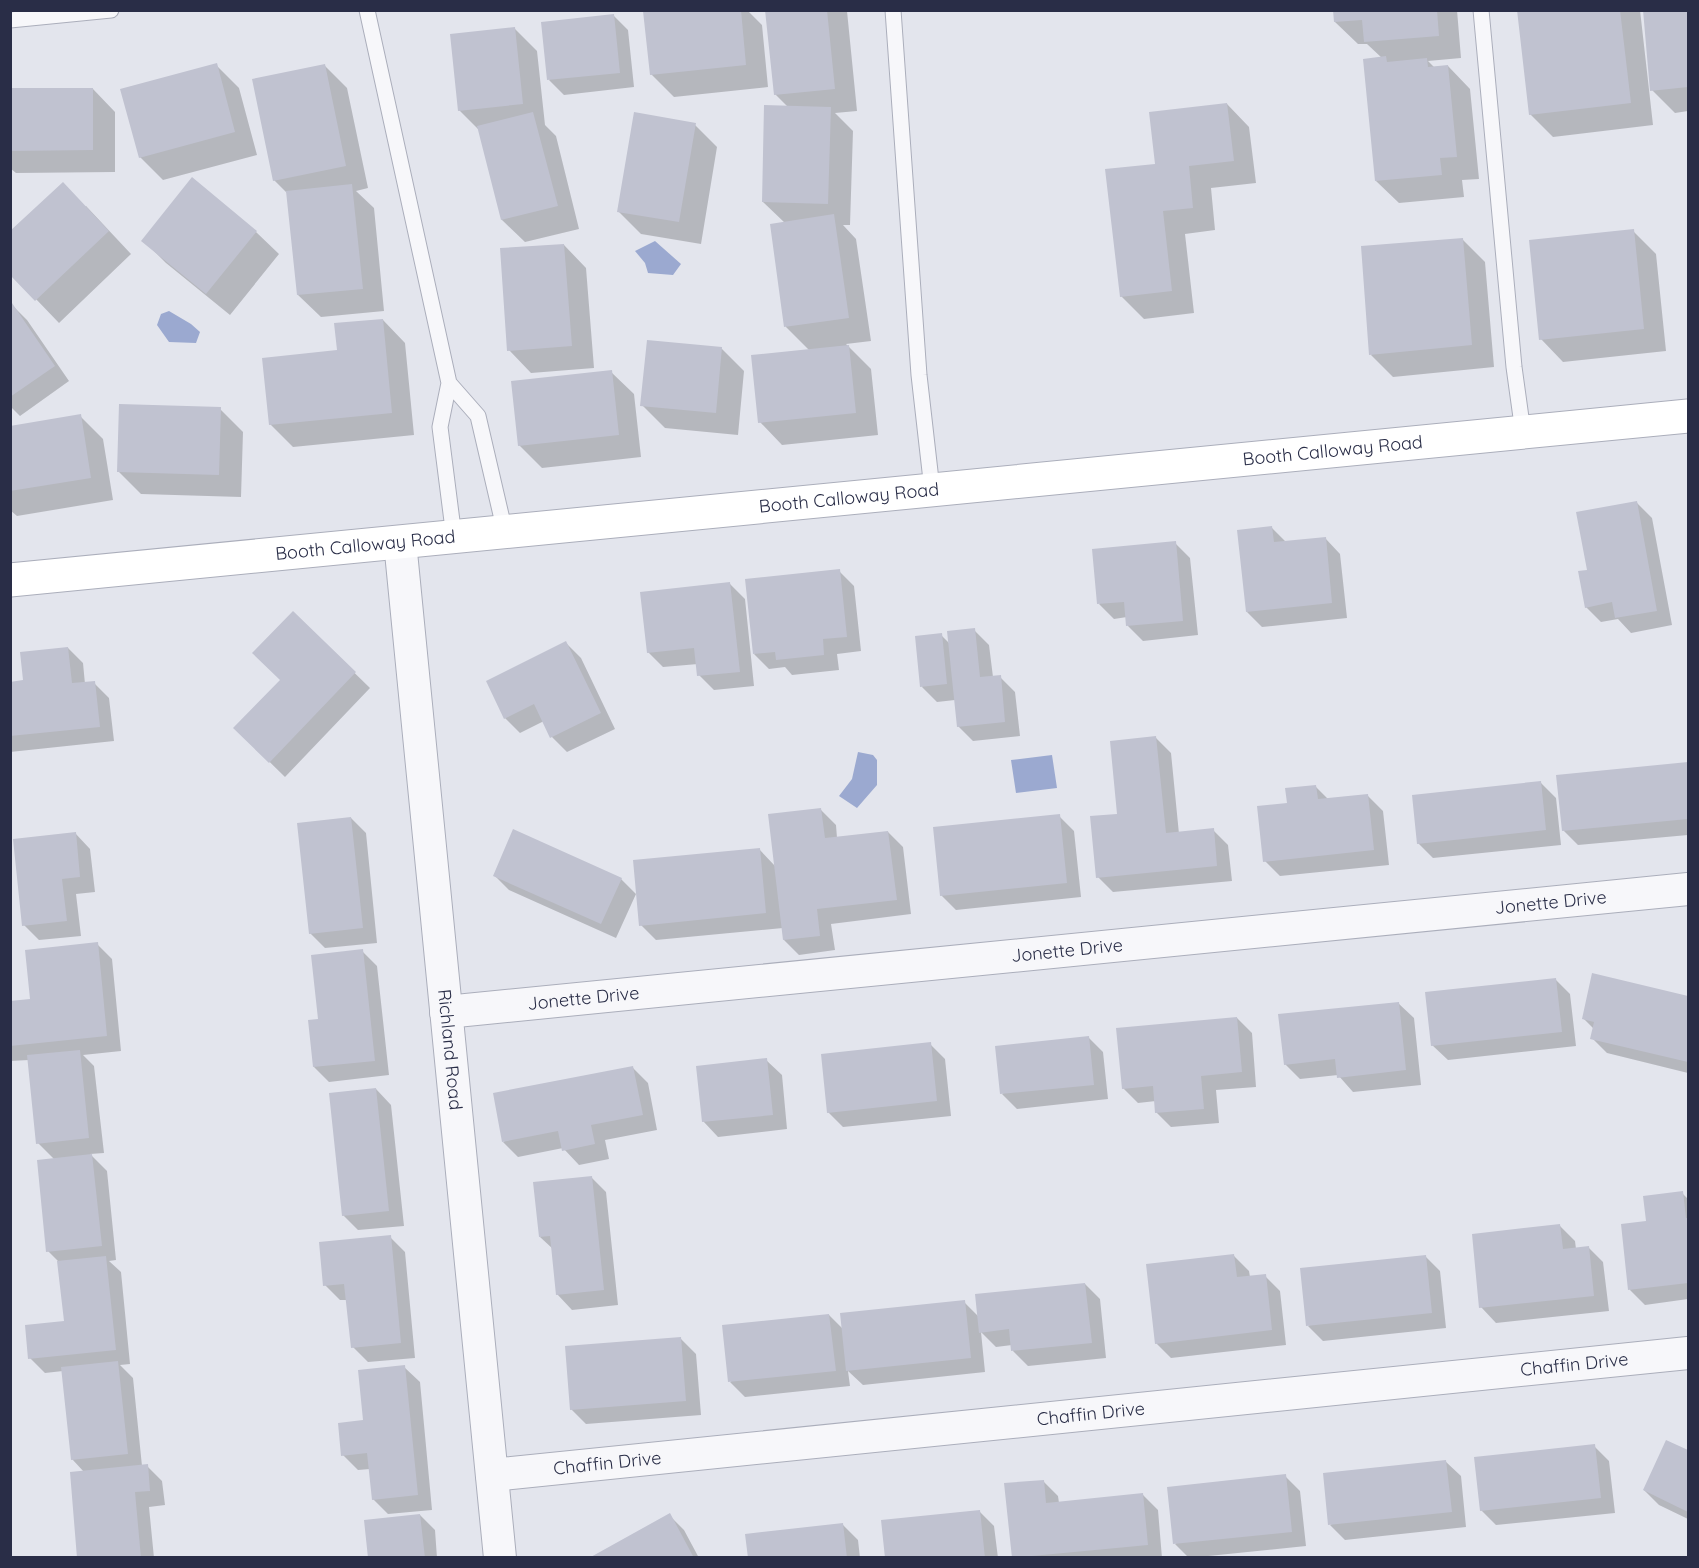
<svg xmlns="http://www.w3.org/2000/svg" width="1699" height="1568" font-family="Quicksand,sans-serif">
<rect width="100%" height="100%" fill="#e3e5ed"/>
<path fill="#9ba9d0" d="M655 241 681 264 673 275 648 273 645 263 635 251Z
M169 311 191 324 200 332 196 343 169 342 157 325 161 314Z
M858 752 873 755 877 760V785L857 808 839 796 852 779Z
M1052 755 1057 788 1016 793 1011 760Z"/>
<path fill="#0003" d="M660 10H747L762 25 768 87 674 97 651 74 645 12Z
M766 10 847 11 857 111 835 113 853 131 850 225H843L856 239 871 341 846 344 871 369 878 435 782 445 760 422 810 351 786 327 785 223 763 202 788 107 775 94Z
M1335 10H1457L1461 58 1428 61 1434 67 1448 66 1470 89 1479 179 1462 180 1464 197 1399 203 1376 181 1382 58 1367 44H1358L1335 22Z
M1519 10H1640L1653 125 1553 137 1530 114Z
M1644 10H1688V111L1675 113 1652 90Z
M613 15 628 30 634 87 564 95 549 80Z
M515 29 537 51 545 125 556 136 579 229 525 242 502 220 480 131 459 110Z
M216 65 239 88 257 155 163 180 140 157Z
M324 65 347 88 368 188 356 191 374 208 384 311 321 317 298 295 288 194 274 180Z
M93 89 115 112V172L16 173 10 168V90Z
M1227 104 1249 127 1256 183 1211 188 1215 230 1185 234 1194 313 1144 319 1121 296 1157 165Z
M695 125 717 147 701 244 641 234 618 211Z
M86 206 131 254 59 323 10 272Z
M1633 231 1656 254 1666 351 1563 362 1541 339Z
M256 232 279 254 230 315 166 263 143 240Z
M1462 239 1485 262 1494 367 1393 377 1371 355Z
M564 245 586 268 594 368 531 373 509 350Z
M12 305 27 320 69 381 20 416 10 406Z
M383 320 405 343 414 435 293 447 270 424Z
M721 348 744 371 738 435 665 428 642 405Z
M611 372 634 394 641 457 542 468 519 445Z
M220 409 243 432 241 497 141 494 118 471Z
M80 416 103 439 113 500 17 516 10 510V427Z
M1637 503 1652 518 1672 625 1631 633 1618 619 1601 622 1586 607 1589 571Z
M1272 528 1286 542 1325 538 1340 554 1347 618 1262 627 1247 612Z
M1175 543 1190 558 1198 635 1143 641 1128 626 1127 617 1114 619 1099 604Z
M839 571 854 586 861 651 837 654 839 670 792 675 785 667 769 669 754 654Z
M730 584 745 599 754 686 714 690 699 675 698 664 663 667 648 652Z
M293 613 370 688 285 777 235 728 282 680Z
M974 630 989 645 993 677H1000L1015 692 1020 736 973 741 958 726 955 700 937 702 922 687 941 635 949 643Z
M566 643 581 658 615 729 567 752 552 737 544 721 520 733 505 718Z
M68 648 83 663 85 684 94 683 109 698 114 741 10 752V683L24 682Z
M1156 738 1171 753 1179 834 1213 830 1228 845 1232 881 1113 892 1098 877 1119 815Z
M1688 763V835L1578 845 1563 830Z
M1541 783 1556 798 1561 845 1433 858 1418 843Z
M1315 786 1329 800 1368 796 1383 811 1389 865 1280 876 1265 861 1288 804Z
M821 810 836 825 837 838 888 832 903 847 911 914 831 924 835 950 799 955 784 940 783 928 656 940 641 925 759 849 775 866Z
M1059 816 1074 831 1081 897 956 910 941 895Z
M351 818 366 833 377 943 325 948 310 933Z
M75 833 90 849 95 892 76 894 81 936 39 940 24 925Z
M494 875 621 879 636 894 616 938 509 890Z
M97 944 112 959 121 1051 83 1055 94 1066 104 1153 90 1154 107 1171 116 1260 109 1261 121 1272 130 1364 120 1365 133 1378 142 1466H147L162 1481 165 1505 149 1507 154 1558H79L84 1472 72 1459 63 1371 45 1373 30 1358 65 1322 59 1262 48 1251 54 1159 38 1143 29 1060 10 1061V1003L32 1000Z
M362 951 377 966 389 1075 329 1082 314 1067 319 1020Z
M1593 975 1688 998V1073L1607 1053 1592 1038 1594 1029 1583 1018Z
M1555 979 1570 994 1576 1046 1448 1060 1432 1045Z
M1398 1003 1414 1018 1421 1085 1353 1092 1338 1075 1300 1079 1285 1064Z
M1237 1018 1252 1033 1256 1087 1216 1090 1219 1123 1171 1127 1156 1112V1101L1138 1103 1123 1088Z
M1088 1037 1103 1052 1108 1099 1017 1109 1002 1094Z
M930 1044 945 1059 951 1116 843 1127 828 1112Z
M766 1060 782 1075 787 1129 718 1137 703 1121Z
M633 1068 648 1083 657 1130 605 1140 609 1159 579 1165 563 1148 518 1157 503 1142Z
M376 1089 391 1105 404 1226 358 1230 343 1215Z
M591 1177 606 1192 618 1305 572 1310 557 1294 553 1249 540 1237Z
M1682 1193 1688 1199V1299L1645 1305 1630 1290 1647 1223Z
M1560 1226 1575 1241 1576 1249 1588 1247 1603 1262 1609 1311 1496 1323 1481 1307Z
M390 1237 405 1252 415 1358 368 1362 353 1347 348 1300H340L325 1285Z
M1234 1256 1249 1271 1250 1277 1265 1276 1280 1291 1286 1345 1171 1358 1156 1343Z
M1425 1256 1440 1271 1446 1328 1323 1341 1308 1326Z
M1085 1284 1100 1299 1106 1358 1028 1366 1013 1351 1012 1345 996 1347 981 1332 985 1372 863 1385 848 1371 850 1386 745 1397 730 1382 829 1315 844 1330 964 1302 979 1317Z
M681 1339 696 1354 701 1415 586 1424 571 1409Z
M404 1367 420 1382 432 1510 388 1514 373 1499 370 1469 358 1470 343 1455Z
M1667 1442 1688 1452V1519L1659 1505 1644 1490Z
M1594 1446 1609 1461 1615 1513 1496 1525 1481 1510Z
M1445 1461 1461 1476 1466 1527 1345 1540 1330 1525Z
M1285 1476 1300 1491 1306 1546 1189 1558 1175 1544Z
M1043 1481 1058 1496 1059 1503 1143 1495 1158 1510 1162 1558H1013Z
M979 1511 994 1526 998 1558H886Z
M420 1515 435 1530 437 1558H369Z
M669 1515 684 1530 699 1558H592Z
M843 1525 858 1540 860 1558H749Z"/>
<path fill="#c0c2d0" d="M741 10 746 65 650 75 643 11Z
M765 10H827L835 89 774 95Z
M1333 10H1437L1439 36 1364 42 1362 20 1334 22Z
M1517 10H1620L1631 103 1529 115Z
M1643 10H1688V87L1650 91Z
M614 14 620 73 547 80 541 22Z
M515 27 523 104 458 111 450 34Z
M1386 56 1387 62 1427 58 1428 67 1448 65 1457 157 1440 158 1442 175 1375 181 1363 59Z
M217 63 235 132 139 158 120 89Z
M325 64 346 166 273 181 252 79Z
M10 88H93V150L10 151Z
M1227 103 1234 161 1189 166 1193 208 1163 211 1172 291 1120 297 1105 169 1155 164 1149 112Z
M764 105 831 107 828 204 762 202Z
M533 112 558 206 501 220 477 126Z
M634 112 696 123 679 222 617 212Z
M192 177 257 231 206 294 141 241Z
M63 182 109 231 35 301 10 275V231Z
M352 184 363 289 297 295 286 191Z
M834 214 849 318 784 327 770 224Z
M1634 229 1644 329 1539 340 1529 240Z
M1463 238 1472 345 1369 355 1361 246Z
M564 244 572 346 507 351 500 248Z
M12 303 55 366 10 397V304Z
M383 319 392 413 269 425 262 358 337 350 334 323Z
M647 340 722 347 716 413 640 406Z
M849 345 856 413 758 423 751 355Z
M612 370 619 435 518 446 511 381Z
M119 404 221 407 219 475 117 472Z
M81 414 91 478 10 491V426Z
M1637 501 1657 611 1615 618 1612 602 1585 608 1578 571 1587 570 1576 512Z
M1272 526 1274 542 1326 537 1332 603 1246 612 1237 530Z
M1176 541 1183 621 1126 626 1124 602 1097 604 1092 549Z
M840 569 847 637 823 639 824 655 776 660 775 652 753 654 745 579Z
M730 582 740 672 697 676 694 648 647 653 640 592Z
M293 611 356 672 269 763 233 728 280 680 252 653Z
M975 628 980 677 1001 675 1005 722 957 727 947 631Z
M942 633 947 684 920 687 915 636Z
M566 641 601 713 550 738 534 704 504 719 486 681Z
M68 647 72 683 95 681 100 727 10 736V682L23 680 20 652Z
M1156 736 1166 833 1214 828 1217 866 1096 878 1090 816 1117 814 1110 741Z
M1688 762V819L1562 831 1556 775Z
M1541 781 1546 830 1417 844 1412 795Z
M1316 785 1318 799 1368 794 1374 850 1263 862 1257 806 1287 803 1285 788Z
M821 808 825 838 888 831 897 900 817 909 820 936 783 940 768 814Z
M1060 814 1067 883 940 896 933 827Z
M351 817 363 928 309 934 297 823Z
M513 829 622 878 601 924 493 876Z
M76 832 80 877 62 879 67 921 22 926 13 839Z
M760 848 766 913 639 926 633 860Z
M98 942 107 1036 10 1046V1001L30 999 25 950Z
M363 949 375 1061 313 1067 308 1020 318 1019 311 955Z
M1592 973 1688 996V1062L1590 1039 1594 1022 1582 1019Z
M1556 978 1562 1032 1431 1046 1425 992Z
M1399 1002 1406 1070 1337 1078 1335 1059 1284 1065 1278 1014Z
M1237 1017 1242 1072 1201 1076 1204 1109 1155 1113 1153 1086 1122 1089 1116 1028Z
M1089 1036 1094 1085 1000 1094 995 1046Z
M931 1042 937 1101 827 1113 821 1054Z
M80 1050 89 1138 36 1144 27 1055Z
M767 1058 773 1115 702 1122 696 1066Z
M633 1066 643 1115 591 1125 595 1144 562 1151 558 1131 502 1142 493 1093Z
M376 1088 389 1211 342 1216 329 1093Z
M92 1154 102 1246 46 1252 37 1160Z
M592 1176 604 1290 556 1295 550 1236 539 1237 533 1182Z
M1683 1191 1686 1218H1688V1283L1628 1290 1621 1224 1646 1221 1643 1196Z
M1560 1224 1563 1249 1589 1246 1594 1296 1479 1308 1472 1234Z
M391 1235 401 1343 351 1348 344 1284 323 1286 319 1242Z
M1234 1254 1237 1277 1266 1274 1272 1330 1155 1344 1146 1264Z
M1426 1255 1432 1313 1306 1326 1300 1268Z
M106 1256 116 1350 28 1359 25 1325 64 1321 57 1261Z
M1085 1283 1092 1343 1011 1351 1009 1329 979 1333 975 1294Z
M965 1300 971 1358 846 1371 840 1313Z
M829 1314 836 1371 728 1382 722 1325Z
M681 1337 686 1401 570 1410 565 1346Z
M118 1361 128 1454 71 1460 61 1367Z
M405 1365 418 1495 372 1500 367 1453 341 1456 338 1423 363 1420 358 1370Z
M1666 1440 1688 1450V1512L1643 1490Z
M1595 1444 1601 1498 1480 1511 1474 1457Z
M1446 1460 1452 1512 1328 1525 1323 1473Z
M148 1464 150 1491 135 1492 141 1558H77L70 1472Z
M1286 1474 1292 1532 1173 1544 1167 1487Z
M1044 1480 1046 1503 1143 1493 1148 1545 1012 1558 1004 1483Z
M980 1510 985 1558H885L881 1520Z
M670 1513 694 1558H589Z
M420 1514 425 1558H368L364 1520Z
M843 1523 847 1558H748L745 1534Z"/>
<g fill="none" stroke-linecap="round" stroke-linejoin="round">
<defs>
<path id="lane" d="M367 10 449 383 440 427 454 537
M893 10 919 375 932 489
M1481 10 1514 367 1523 432
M10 20 111 10
M449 383 478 416 505 532"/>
<g id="street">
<path id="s1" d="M400 542 500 1558"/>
<path id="s2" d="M446 1012 1688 889"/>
<path id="s3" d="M492 1475 1688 1353"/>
</g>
<g id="secondary">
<path id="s4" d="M10 580 1688 416"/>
</g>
</defs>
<use href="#lane" stroke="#abaebb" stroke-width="17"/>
<use href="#street" stroke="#abaebb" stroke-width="34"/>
<use href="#secondary" stroke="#abaebb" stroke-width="35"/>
<use href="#lane" stroke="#f7f7fa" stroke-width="15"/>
<use href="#street" stroke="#f7f7fa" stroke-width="32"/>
<use href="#secondary" stroke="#fff" stroke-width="33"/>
</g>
<g text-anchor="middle" stroke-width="6" stroke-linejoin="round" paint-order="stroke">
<g font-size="18" fill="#292d47" stroke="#f3f5f9">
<text dy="6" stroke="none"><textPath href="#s4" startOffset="1329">Booth Calloway Road</textPath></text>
<text dy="6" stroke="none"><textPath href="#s4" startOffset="843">Booth Calloway Road</textPath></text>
<text dy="6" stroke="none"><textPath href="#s4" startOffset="357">Booth Calloway Road</textPath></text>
<text dy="6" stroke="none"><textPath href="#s2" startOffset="1110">Jonette Drive</textPath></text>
<text dy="6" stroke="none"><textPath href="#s2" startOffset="624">Jonette Drive</textPath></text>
<text dy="6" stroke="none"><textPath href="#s2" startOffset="138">Jonette Drive</textPath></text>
<text dy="6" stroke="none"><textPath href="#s1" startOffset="510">Richland Road</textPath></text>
<text dy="6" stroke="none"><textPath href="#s3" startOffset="1088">Chaffin Drive</textPath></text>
<text dy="6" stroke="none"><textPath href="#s3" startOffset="602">Chaffin Drive</textPath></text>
<text dy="6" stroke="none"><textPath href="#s3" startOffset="116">Chaffin Drive</textPath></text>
</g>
</g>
<rect width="1699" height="1568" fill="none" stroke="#292d47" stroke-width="24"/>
</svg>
